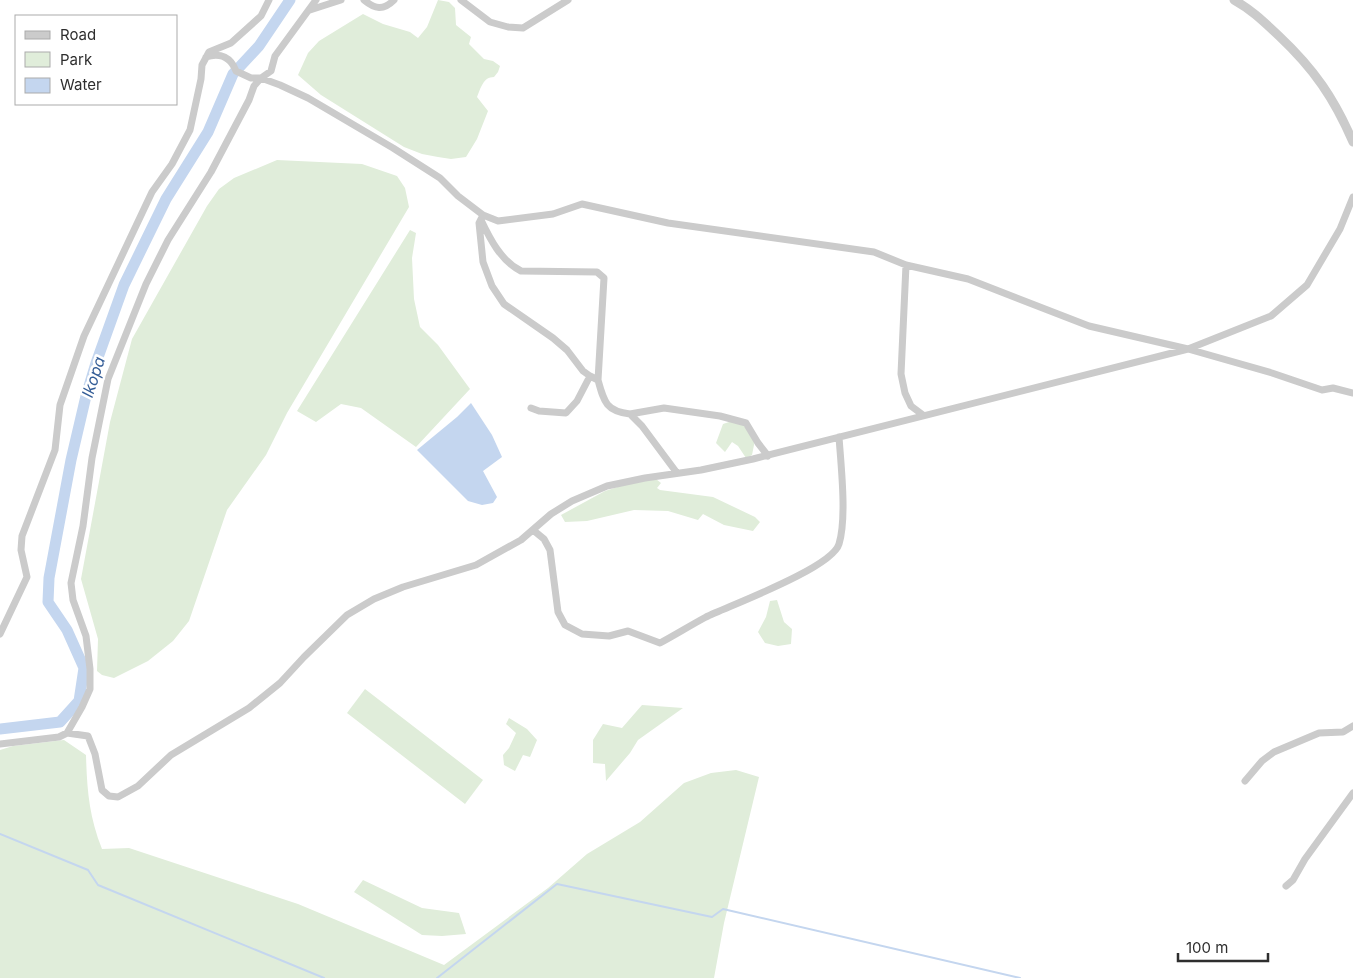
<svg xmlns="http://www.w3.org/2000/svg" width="1353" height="978" font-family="Inter,sans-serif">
<rect width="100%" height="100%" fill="#fff"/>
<path fill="#e0edda" d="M438 0 449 2 455 8 456 25 471 37 469 44 484 59 493 61 500 66 498 72 494 77C483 77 481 88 477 97L488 111 477 139 466 157 451 159 438 157 422 154 404 147 321 95 298 75 308 53 319 41 363 14 383 24 410 32 418 38 427 27Z
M277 160 362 164 397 176 405 188 409 207 287 413 266 455 227 510 189 621 173 641 148 661 114 678 102 675 97 671 98 639 81 579 110 422 132 339 207 206 219 189 234 178Z
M410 230 416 233 412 258 414 299 420 327 438 345 470 389 416 447 361 408 341 404 316 422 297 411Z
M732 421 746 426 755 440 752 455 746 458 738 446 732 442 725 452 716 443 723 424Z
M656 479 661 483 657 488 660 490 713 497 755 517 760 522 753 531 724 525 703 514 698 520 668 511 634 510 587 521 565 522 561 515 605 491 624 485Z
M777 600 784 622 792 629 791 644 778 646 765 643 758 632 766 617 770 601Z
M365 689 483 780 465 804 347 713Z
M642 705 683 708 638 740 630 753 606 781 605 764 593 763V740L603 724 622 728Z
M509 718 527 729 537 740 530 757 523 755 515 771 504 765 503 755 509 748 516 733 506 724Z
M64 740 86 755C87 790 89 816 102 849L129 848 298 904 444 965 548 888 587 854 640 822 684 783 711 773 736 770 759 777 724 923 714 978H0V750L13 746Z
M363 880 422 908 459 913 466 934 442 936 422 935 354 892Z"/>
<path fill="#c4d6ef" d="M471 403 492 435 502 457 483 471 497 497 493 503 482 505 468 501 417 450 457 417Z"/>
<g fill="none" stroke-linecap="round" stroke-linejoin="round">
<path stroke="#c4d6ef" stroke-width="2" d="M0 834 88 870 98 885 324 978
M437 978 557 884 712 917 723 909 1020 978"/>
<path stroke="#c4d6ef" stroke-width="11" d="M0 729 60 722 79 701 84 668 67 630 48 602 49 578 71 460 86 396 96 363 124 285 166 199 208 132 233 74 259 46 290 0"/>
<path stroke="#cbcbcb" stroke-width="7" d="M364 0C375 9 383 11 394 0
M461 0 490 22 508 27 523 28 568 0
M310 10 341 0
M206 57C221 52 231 58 236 71L251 78H261L280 85 308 98 393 148 440 178 458 196 483 215 498 221 553 214 582 204 668 223 874 252 906 265 968 279 1089 326 1188 349 1271 316 1307 285 1340 229 1353 197
M483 215 479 223 483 262 492 286 504 304 553 338 567 350 583 371 590 376 598 380C604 402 606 411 630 414L642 426 677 473
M481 220C490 239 501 261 521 271L597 272 604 278 598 380
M906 265 901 374 905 393 911 406 923 415
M531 408 539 411 566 413 577 401 590 376
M630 414 664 408 720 416 746 423 758 443 768 456
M533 530 544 539 550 550 558 612 565 625 582 634 609 636 628 631 660 643C675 635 691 625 706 617 731 605 832 568 839 544 847 518 841 466 839 437
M0 634 27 577 21 550 22 536 55 450 60 405 84 336 152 192 172 164 190 130 201 79 202 65 209 52 231 43 261 16 269 0
M67 733 82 707 90 689V669L86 636 73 600 71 583 83 526 92 458 108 379 146 284 168 240 211 172 249 100 254 86 261 78 271 71 275 56 316 0
M0 744 59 737 67 733 88 736 95 754 102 790 109 796 118 797 138 786 171 755 249 708 280 683 304 657 347 615 374 599 403 587 476 565 521 540 551 514 572 501 607 486 645 478 701 470 753 459 1188 349 1272 373 1322 390 1333 388 1353 393
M1245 781 1262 761 1274 752 1319 733 1343 732 1353 726
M1286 886 1293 880 1305 859 1353 793"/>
<path stroke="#cbcbcb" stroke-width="9" d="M1234 0C1252 10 1264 22 1279 36 1314 69 1334 98 1353 142"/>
</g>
<g text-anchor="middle" stroke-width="5" stroke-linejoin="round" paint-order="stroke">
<g font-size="16" font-style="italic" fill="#345d97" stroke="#fff">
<text transform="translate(93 377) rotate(-72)" y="6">Ikopa</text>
</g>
</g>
<rect x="15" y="15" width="162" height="90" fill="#ffffff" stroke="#ababab"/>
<rect x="25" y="31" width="25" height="8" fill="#cbcbcb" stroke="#ababab"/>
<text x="60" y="40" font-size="15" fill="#2e2e2e">Road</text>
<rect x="25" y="52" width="25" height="15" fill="#e0edda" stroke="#ababab"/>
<text x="60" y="65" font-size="15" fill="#2e2e2e">Park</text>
<rect x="25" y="78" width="25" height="15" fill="#c4d6ef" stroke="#ababab"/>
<text x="60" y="90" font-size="15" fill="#2e2e2e">Water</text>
<path d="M1178 953v8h90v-8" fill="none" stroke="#2e2e2e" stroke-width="2.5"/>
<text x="1186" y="953" font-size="15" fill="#2e2e2e" stroke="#ffffff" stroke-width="4" paint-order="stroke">100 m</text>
</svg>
